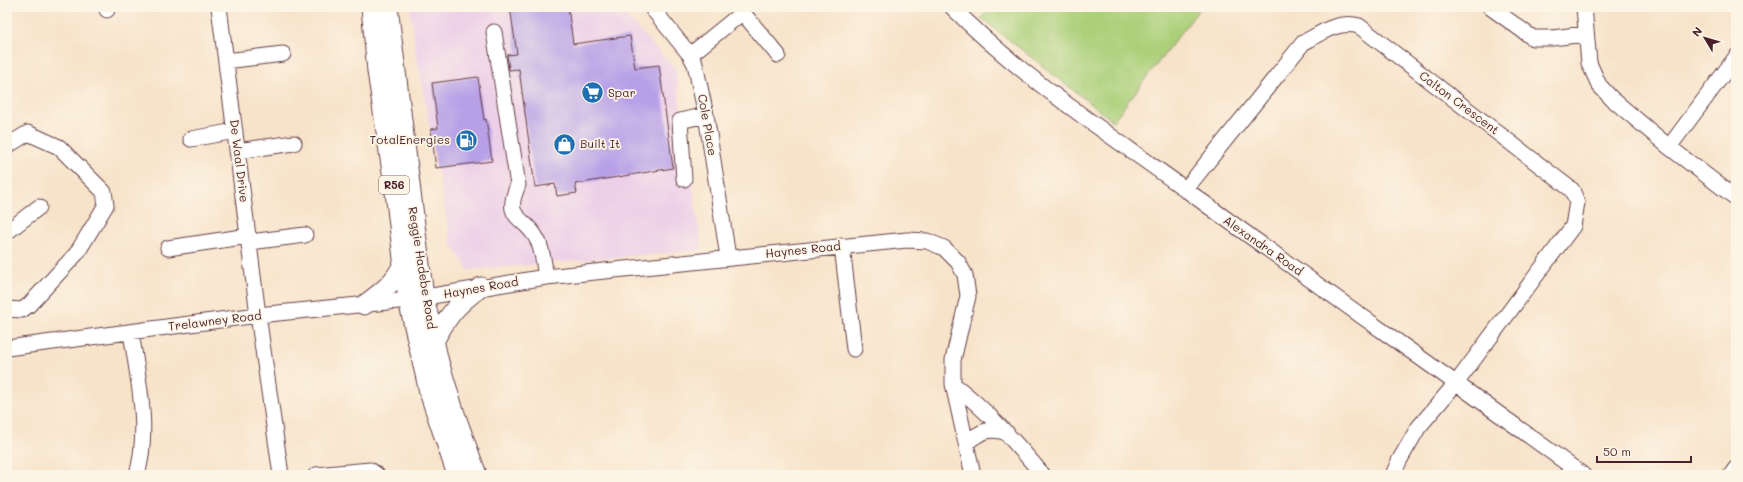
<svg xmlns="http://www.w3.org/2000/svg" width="1743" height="482" font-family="Mali,sans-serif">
<rect width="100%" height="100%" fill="#fcf5e5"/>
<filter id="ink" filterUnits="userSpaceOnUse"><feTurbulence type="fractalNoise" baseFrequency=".025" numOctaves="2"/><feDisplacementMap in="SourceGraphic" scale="8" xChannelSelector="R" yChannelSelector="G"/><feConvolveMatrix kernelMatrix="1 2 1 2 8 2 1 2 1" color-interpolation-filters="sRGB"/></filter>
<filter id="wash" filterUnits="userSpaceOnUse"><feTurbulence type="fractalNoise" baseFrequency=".012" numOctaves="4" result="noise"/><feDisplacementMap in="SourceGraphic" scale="16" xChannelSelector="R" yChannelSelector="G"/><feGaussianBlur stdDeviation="0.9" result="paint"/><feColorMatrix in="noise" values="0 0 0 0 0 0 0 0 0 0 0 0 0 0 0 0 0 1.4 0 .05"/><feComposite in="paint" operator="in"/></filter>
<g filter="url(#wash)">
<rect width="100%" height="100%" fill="#f7e3ca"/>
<path fill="#edd0e8" d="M410 7H618L675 69 702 250 468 270 451 243 416 52Z"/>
<path fill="#acd07a" stroke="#7b7852" d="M992 7H1201L1113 121 981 18Z"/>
<g id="blocks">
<path fill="#b8a0e7" d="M510 7H568L573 44 630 36 635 68 659 65 673 168 575 184 577 193 557 196 555 184 535 187 519 69 509 70 507 55 517 54Z
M478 77 484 120 486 119 492 161 436 168 431 129 438 128 432 83Z"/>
</g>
</g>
<g filter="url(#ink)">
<use href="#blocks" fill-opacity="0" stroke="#643c43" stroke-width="1"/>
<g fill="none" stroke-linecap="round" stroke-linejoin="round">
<defs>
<path id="minor" d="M219 7 258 315 281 475
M651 7 690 55 695 64 706 115 728 257
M738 7 778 55
M952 7C1021 77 1105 131 1185 189 1317 286 1451 378 1583 475
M1490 7 1533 38H1552L1585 34
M1584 7 1589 63 1599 85 1611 98 1669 147 1736 198
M107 10V7
M494 32 518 185C502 222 525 214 538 241 543 252 544 265 546 277
M690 55 743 12
M226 61 283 54
M191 139 235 131
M7 146 28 133 59 147 104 192 106 205 77 253 29 305 22 310 7 309
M1669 147 1736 57
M237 151 294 143
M684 179 680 121 706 115
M1185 190 1303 43C1321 33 1338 20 1359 26L1572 190 1577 202 1573 226 1457 382 1418 428 1399 461 1393 475
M7 232 39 207
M250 242 305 235
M842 246 854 349
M168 248 249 236
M131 332C138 380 150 427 137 475
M7 348 258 315 408 300 546 277 907 240 927 241 944 248 958 262 965 275 968 296 953 360V384L973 475
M953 384C987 410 1015 442 1043 475
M966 443C981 431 989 427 1007 433
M316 475 370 470 377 475
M1731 475 1736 468"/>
<path id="major" d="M371 7 377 71 395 192 408 300 429 392 457 475
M388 7 424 297 439 362 455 414 477 475
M364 305C381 293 397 281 404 261
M433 343C448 315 456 305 481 287"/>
</defs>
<use href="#minor" stroke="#643c43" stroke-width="17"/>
<use href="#major" stroke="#643c43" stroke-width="21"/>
<use href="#minor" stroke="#fff" stroke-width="15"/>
<use href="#major" stroke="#fff" stroke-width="19"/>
</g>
</g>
<defs>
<symbol id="supermarket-disc" viewBox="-11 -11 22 22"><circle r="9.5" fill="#1f6fb2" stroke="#fcf5e5"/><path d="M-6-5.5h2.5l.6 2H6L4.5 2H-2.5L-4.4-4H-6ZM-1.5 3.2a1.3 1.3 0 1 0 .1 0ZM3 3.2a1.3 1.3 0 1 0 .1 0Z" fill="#fff"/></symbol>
<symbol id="fuel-disc" viewBox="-11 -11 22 22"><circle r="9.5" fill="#1f6fb2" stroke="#fcf5e5"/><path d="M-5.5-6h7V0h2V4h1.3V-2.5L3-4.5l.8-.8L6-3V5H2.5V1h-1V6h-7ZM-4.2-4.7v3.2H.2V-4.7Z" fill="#fff"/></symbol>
<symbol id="shop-disc" viewBox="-11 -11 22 22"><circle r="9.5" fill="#1f6fb2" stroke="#fcf5e5"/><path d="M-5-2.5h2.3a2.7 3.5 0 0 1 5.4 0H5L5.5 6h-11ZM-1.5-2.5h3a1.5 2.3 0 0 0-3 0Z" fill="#fff"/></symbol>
</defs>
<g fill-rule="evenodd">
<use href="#supermarket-disc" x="580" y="80" width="25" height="25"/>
<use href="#fuel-disc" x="454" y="128" width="25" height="25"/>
<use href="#shop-disc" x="552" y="132" width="25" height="25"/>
</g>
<g text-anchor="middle" stroke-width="3.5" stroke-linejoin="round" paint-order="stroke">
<rect fill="#fcf5e5" stroke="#7f5f63" stroke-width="1" x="379" y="176" width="30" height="18" rx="3"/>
<g font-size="11" font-weight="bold" fill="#4a1f2b">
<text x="394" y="189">R56</text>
</g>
<g font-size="12" fill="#4a1f2b" stroke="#fcf5e5" text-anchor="start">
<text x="608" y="97">Spar</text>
<text x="450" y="144" text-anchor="end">TotalEnergies</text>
<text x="580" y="148">Built It</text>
</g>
<g font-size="12" fill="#4a1f2b" stroke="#fcf5e5">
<text transform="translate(1459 103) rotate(37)" y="4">Calton Crescent</text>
<text transform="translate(707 125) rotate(80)" y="4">Cole Place</text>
<text transform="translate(239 161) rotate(83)" y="4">De Waal Drive</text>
<text transform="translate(1263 246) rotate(35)" y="4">Alexandra Road</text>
<text transform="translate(803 250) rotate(-6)" y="4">Haynes Road</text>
<text transform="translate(422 268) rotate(81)" y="4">Reggie Hadebe Road</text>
<text transform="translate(481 288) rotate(-10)" y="4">Haynes Road</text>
<text transform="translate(215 321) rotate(-7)" y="4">Trelawney Road</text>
</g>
</g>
<rect width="1743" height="482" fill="none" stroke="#fcf5e5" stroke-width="24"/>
<g transform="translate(1705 38) rotate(308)" stroke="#fcf5e5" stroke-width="3" paint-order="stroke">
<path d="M0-3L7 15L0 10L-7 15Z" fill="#4a1f2b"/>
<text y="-6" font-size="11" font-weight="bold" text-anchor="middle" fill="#4a1f2b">N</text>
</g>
<path d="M1597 456v6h94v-6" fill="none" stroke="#4a1f2b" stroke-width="2"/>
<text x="1603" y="456" font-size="12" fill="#4a1f2b" stroke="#fcf5e5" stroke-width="3" paint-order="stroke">50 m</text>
</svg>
